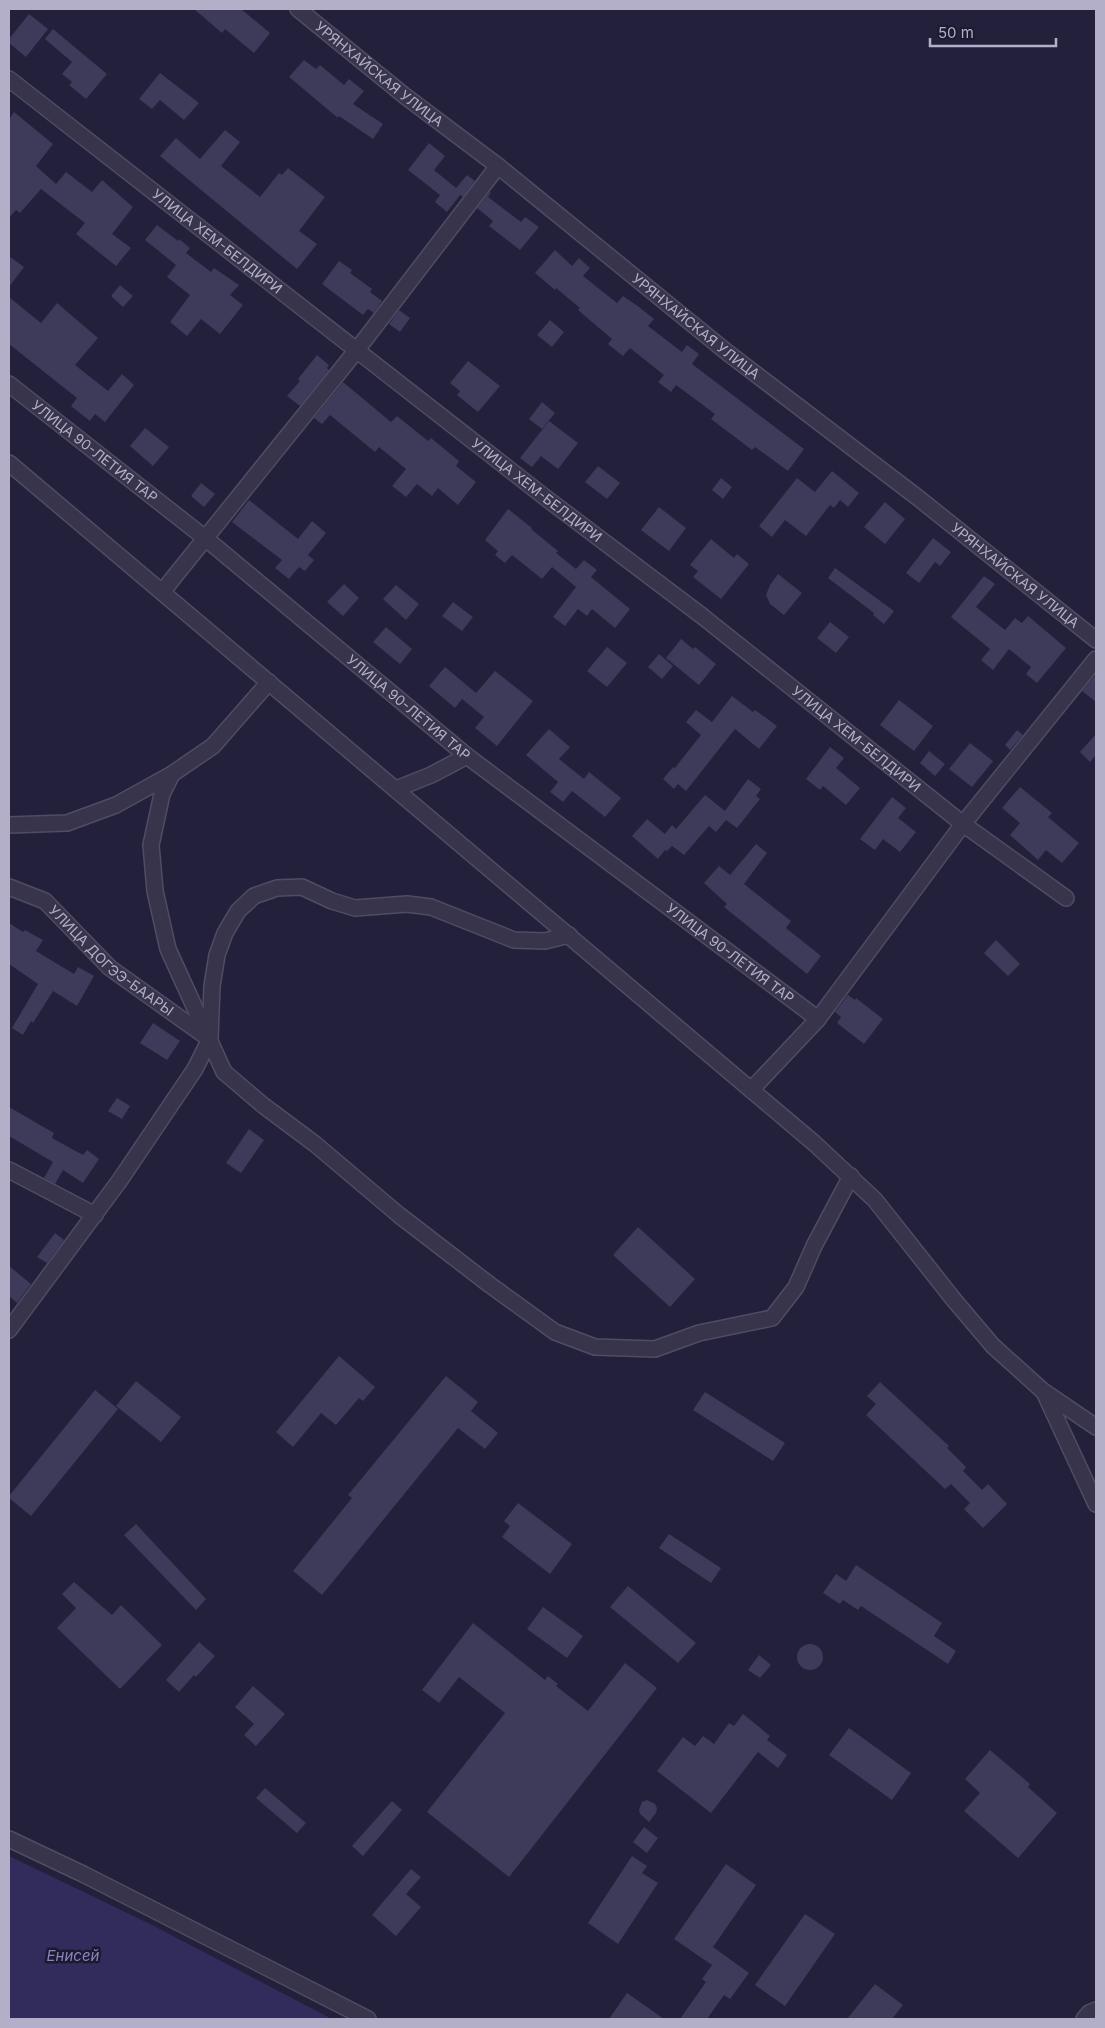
<svg xmlns="http://www.w3.org/2000/svg" width="1105" height="2028" font-family="Inter,sans-serif">
<rect width="100%" height="100%" fill="#23203c"/>
<path fill="#312c5c" d="M9 1856 150 1924 332 2019H9Z"/>
<path fill="#3d3a5a" d="M194 9H241L270 33 254 53 225 29 222 33Z
M29 14 48 29 26 57 9 43V39Z
M53 29 107 74 86 99 69 85 72 82 62 74 72 62 45 39Z
M304 60 316 69 320 65 344 85 349 79 364 91 353 104 383 124 373 139 339 116 338 118 289 77Z
M160 73 199 103 184 120 160 100 152 109 139 99Z
M14 112 53 144 36 166 56 184 66 172 92 192 102 180 133 207 112 234 131 248 116 266 76 234 85 223 41 189 20 213 16 210 9 218V119Z
M225 130 240 142 221 166 260 197 279 173 282 175 288 168 325 197 299 231 317 244 297 269 160 156 176 138 200 159Z
M429 143 445 156 434 170 456 188 467 175 475 181 463 197 460 195 447 212 435 202 440 195 408 170Z
M490 192 491 193 488 197 521 222 525 217 539 227 520 250 489 226 493 221 477 208Z
M157 225 178 241 179 239 190 248 186 253 211 272 214 268 239 285 230 295 243 305 220 334 201 319 187 336 170 322 190 295 167 277 176 265 145 240Z
M555 250 572 266 579 258 590 268 583 276 617 303 623 296 639 307 654 319 648 326 682 352 687 345 699 354 692 364 804 449 788 471 755 447 752 450 711 419 715 414 676 385 671 392 658 382 664 375 630 348 623 356 608 344 612 339 578 310 580 308 556 288 555 290 535 273Z
M9 256 24 267 9 287Z
M339 261 352 270 350 273 372 289 370 292 382 301 374 313 368 309 363 315 322 284Z
M120 285 133 296 123 307 111 296Z
M9 297 41 323 57 303 98 338 75 365 108 391 122 374 134 385 105 422 95 414 90 421 71 406 77 398 9 344Z
M399 310 410 318 400 332 389 324Z
M550 320 564 332 552 347 537 335Z
M317 355 329 365 327 368 329 370 300 406 287 396 300 381 298 379Z
M468 361 500 386 478 412 457 395 460 391 450 383Z
M343 382 391 422 397 416 428 441 431 438 459 461 456 466 476 482 458 505 438 488 432 496 417 484 406 497 392 486 406 469 379 447 375 452 330 415 322 424 314 418Z
M542 402 555 413 542 429 529 419Z
M549 421 578 443 558 469 541 456 532 467 520 458Z
M145 428 169 447 153 466 130 446Z
M598 466 620 483 607 499 585 482Z
M832 471 859 493 848 507 840 500 834 508 830 505 806 536 785 520 772 537 759 526 797 478 815 492Z
M721 478 732 487 723 499 712 490Z
M201 483 215 494 204 507 191 496Z
M249 500 298 539 312 521 326 533 308 555 314 560 305 571 299 567 289 579 275 568 282 560 232 522Z
M885 502 905 519 885 544 864 527Z
M659 507 686 528 669 551 641 530Z
M508 509 532 528 531 529 558 551 556 553 576 569 584 560 597 570 591 577 630 609 615 628 592 609 587 616 578 609 565 626 553 617 576 587 552 567 542 579 512 555 505 563 495 555 498 551 485 540Z
M933 538 951 552 940 566 935 562 919 583 906 573Z
M711 539 734 558 737 554 749 564 721 599 693 577 698 571 690 565Z
M835 568 894 611 884 624 873 615 874 613 828 578Z
M778 574 802 593 784 615 770 604 766 595 770 585Z
M984 576 995 584 976 607 1005 630 1015 618 1022 623 1028 616 1066 648 1037 683 1026 674 1031 667 1009 649 993 670 981 660 990 649 951 617Z
M344 584 359 598 343 616 327 602Z
M396 585 419 604 406 620 383 599Z
M453 602 473 617 462 631 442 616Z
M830 622 849 637 836 653 817 638Z
M386 627 412 649 400 664 373 642Z
M681 639 693 649 695 647 716 664 699 685 666 658Z
M607 647 627 663 607 687 587 671Z
M659 654 673 666 662 679 648 667Z
M445 667 476 693 495 671 533 701 497 746 475 728 484 717 462 699 455 708 429 686Z
M1096 674V702L1082 691Z
M732 696 753 712 755 710 777 726 759 749 735 729 686 791 678 784 674 789 663 779 673 767 674 769 701 735 686 722 696 710 712 722Z
M899 700 933 726 914 751 880 725Z
M549 729 570 747 559 759 584 779 589 772 621 798 605 817 572 791 563 802 550 792 558 782 526 755Z
M1017 730 1023 735 1010 750 1005 745Z
M1096 734V755L1090 762 1080 752Z
M970 743 993 761 972 787 949 769Z
M830 747 844 758 836 768 860 788 846 805 823 786 820 790 806 779Z
M929 751 945 764 935 776 920 763Z
M748 779 761 789 756 796 760 799 737 828 726 820 716 832 709 826 684 855 672 846 667 851 665 850 658 859 632 836 647 819 665 834 672 825 676 829 705 795 725 811Z
M1020 787 1052 813 1048 817 1079 843 1062 863 1046 850 1038 860 1010 835 1020 823 1002 808Z
M892 797 906 808 898 818 916 832 900 852 883 839 875 850 860 839Z
M756 844 767 853 744 884 791 921 786 928 821 956 807 974 724 907 727 904 704 883 719 866 730 875Z
M9 923 23 932 25 930 43 940 36 951 74 974 78 967 94 976 77 1006 53 991 33 1023 31 1021 23 1035 12 1028 38 984 9 964Z
M996 940 1020 964 1008 976 984 953Z
M848 995 855 1000 856 998 883 1019 864 1044 837 1023 841 1017 835 1012Z
M153 1023 180 1041 167 1060 140 1043Z
M117 1098 130 1106 122 1119 108 1111Z
M9 1107 54 1133 52 1138 83 1155 87 1150 99 1159 83 1183 63 1170 55 1184 44 1178 53 1162 9 1136Z
M249 1129 264 1140 241 1173 226 1163Z
M638 1227 695 1279 670 1307 613 1255Z
M55 1233 64 1240 47 1263 37 1257Z
M9 1266 31 1284 17 1303 9 1296Z
M339 1356 375 1387 363 1401 359 1398 336 1425 321 1413 293 1447 276 1432Z
M446 1376 478 1402 471 1411 498 1433 485 1449 458 1428 322 1595 293 1571 352 1498 348 1495Z
M136 1381 181 1417 161 1442 116 1406Z
M880 1382 949 1446 947 1448 966 1467 963 1471 982 1490 988 1484 1007 1504 983 1528 964 1509 970 1503 951 1484 945 1489 866 1415 876 1404 867 1396Z
M95 1390 118 1409 31 1516 9 1498V1496Z
M705 1392 785 1443 773 1461 693 1410Z
M518 1503 572 1544 550 1574 502 1537 510 1526 504 1521Z
M136 1524 206 1599 196 1610 124 1535Z
M669 1534 721 1568 711 1583 659 1548Z
M856 1565 942 1623 934 1636 956 1651 948 1664 861 1606 858 1610 843 1600 840 1604 823 1593 836 1574 846 1581Z
M74 1582 112 1615 121 1605 162 1645 120 1689 57 1628 76 1608 62 1594Z
M628 1586 696 1643 678 1663 610 1607Z
M543 1607 583 1636 567 1658 527 1629Z
M473 1623 545 1680 548 1676 558 1684 556 1686 588 1711 625 1663 657 1688 509 1877 427 1812 505 1713 459 1677 439 1703 422 1690Z
M199 1642 215 1656 196 1677 194 1675 179 1692 166 1680Z
M797 1657a13 13 0 1 1 26 0a13 13 0 1 1-26 0Z
M759 1655 771 1665 760 1678 748 1670Z
M253 1686 285 1714 256 1746 244 1735 254 1724 235 1707Z
M743 1714 770 1736 767 1740 787 1755 778 1768 758 1752 711 1813 657 1771 683 1737 695 1746 703 1736 714 1744 729 1723 734 1726Z
M849 1728 911 1773 892 1800 829 1755Z
M990 1750 1030 1784 1028 1787 1057 1813 1018 1858 964 1811 980 1793 965 1779Z
M265 1788 306 1823 297 1833 256 1798Z
M647 1800 655 1804 657 1808 656 1813 649 1822 640 1814 639 1810 642 1802Z
M392 1801 402 1810 363 1856 352 1846Z
M644 1827 658 1838 647 1853 633 1842Z
M632 1856 647 1866 642 1873 658 1883 618 1944 588 1923Z
M726 1864 756 1885 713 1947 749 1973 730 1999 724 1995 707 2019H680L706 1982 702 1979 712 1965 674 1939Z
M411 1869 421 1877 406 1894 421 1907 396 1936 372 1915Z
M805 1914 835 1934 785 2006 755 1985Z
M875 1984 903 2005 892 2019H847Z
M627 1993 664 2019H609Z"/>
<g fill="none" stroke-linecap="round" stroke-linejoin="round">
<defs>
<g id="minor">
<path id="s1" d="M298 9 405 96 498 166 728 353 917 497 1096 640"/>
<path id="s2" d="M9 79 546 498 702 616 963 824 1066 898"/>
<path id="s3" d="M9 384 205 538 467 756 818 1019"/>
<path d="M9 463 814 1143 875 1200 954 1300 993 1346 1043 1391 1096 1427"/>
<path d="M162 592 356 351 498 166"/>
<path d="M172 774 162 794 151 845 155 891 168 949 224 1072 264 1106 315 1144 399 1215 490 1285 555 1332 595 1347 655 1349 699 1333 772 1318 796 1287 814 1246 851 1176"/>
<path d="M396 789 431 775 467 756"/>
<path d="M9 825 67 823 116 805 172 774 213 746 269 682"/>
<path id="s4" d="M9 887 45 901 110 968 208 1038"/>
<path d="M751 1090 818 1019 963 824 1096 659"/>
<path d="M9 1170 95 1215"/>
<path d="M9 1330 120 1180 195 1069 210 1039 212 986 217 955 225 933 238 911 254 896 277 888 302 887 332 901 355 908 407 904 431 907 514 940 545 941 569 935"/>
<path d="M1044 1392 1096 1504"/>
<path d="M9 1839 85 1875 368 2019"/>
<path d="M1084 2019 1089 2013 1096 2010"/>
</g>
</defs>
<use href="#minor" stroke="#4f4c64" stroke-width="18"/>
<use href="#minor" stroke="#37344c" stroke-width="15"/>
</g>
<g text-anchor="middle" stroke-width="5" stroke-linejoin="round" paint-order="stroke">
<g font-size="14" fill="#b3afc8" stroke="#1c1a31">
<text dy="5" stroke="none"><textPath href="#s1" startOffset="104">УРЯНХАЙСКАЯ УЛИЦА</textPath></text>
<text dy="5" stroke="none"><textPath href="#s2" startOffset="264">УЛИЦА ХЕМ-БЕЛДИРИ</textPath></text>
<text dy="5" stroke="none"><textPath href="#s1" startOffset="509">УРЯНХАЙСКАЯ УЛИЦА</textPath></text>
<text dy="5" stroke="none"><textPath href="#s3" startOffset="109">УЛИЦА 90-ЛЕТИЯ ТАР</textPath></text>
<text dy="5" stroke="none"><textPath href="#s2" startOffset="669">УЛИЦА ХЕМ-БЕЛДИРИ</textPath></text>
<text dy="5" stroke="none"><textPath href="#s1" startOffset="914">УРЯНХАЙСКАЯ УЛИЦА</textPath></text>
<text dy="5" stroke="none"><textPath href="#s3" startOffset="514">УЛИЦА 90-ЛЕТИЯ ТАР</textPath></text>
<text dy="5" stroke="none"><textPath href="#s2" startOffset="1074">УЛИЦА ХЕМ-БЕЛДИРИ</textPath></text>
<text dy="5" stroke="none"><textPath href="#s3" startOffset="919">УЛИЦА 90-ЛЕТИЯ ТАР</textPath></text>
<text dy="5" stroke="none"><textPath href="#s4" startOffset="128">УЛИЦА ДОГЭЭ-БААРЫ</textPath></text>
</g>
<g font-size="15" font-style="italic" fill="#8985bb" stroke="#1c1a31">
<text x="73" y="1961">Енисей</text>
</g>
</g>
<rect width="1105" height="2028" fill="none" stroke="#b3afc8" stroke-width="20"/>
<path d="M930 38v8h126v-8" fill="none" stroke="#b3afc8" stroke-width="2.5"/>
<text x="938" y="38" font-size="15" fill="#b3afc8" stroke="#1c1a31" stroke-width="4" paint-order="stroke">50 m</text>
</svg>
